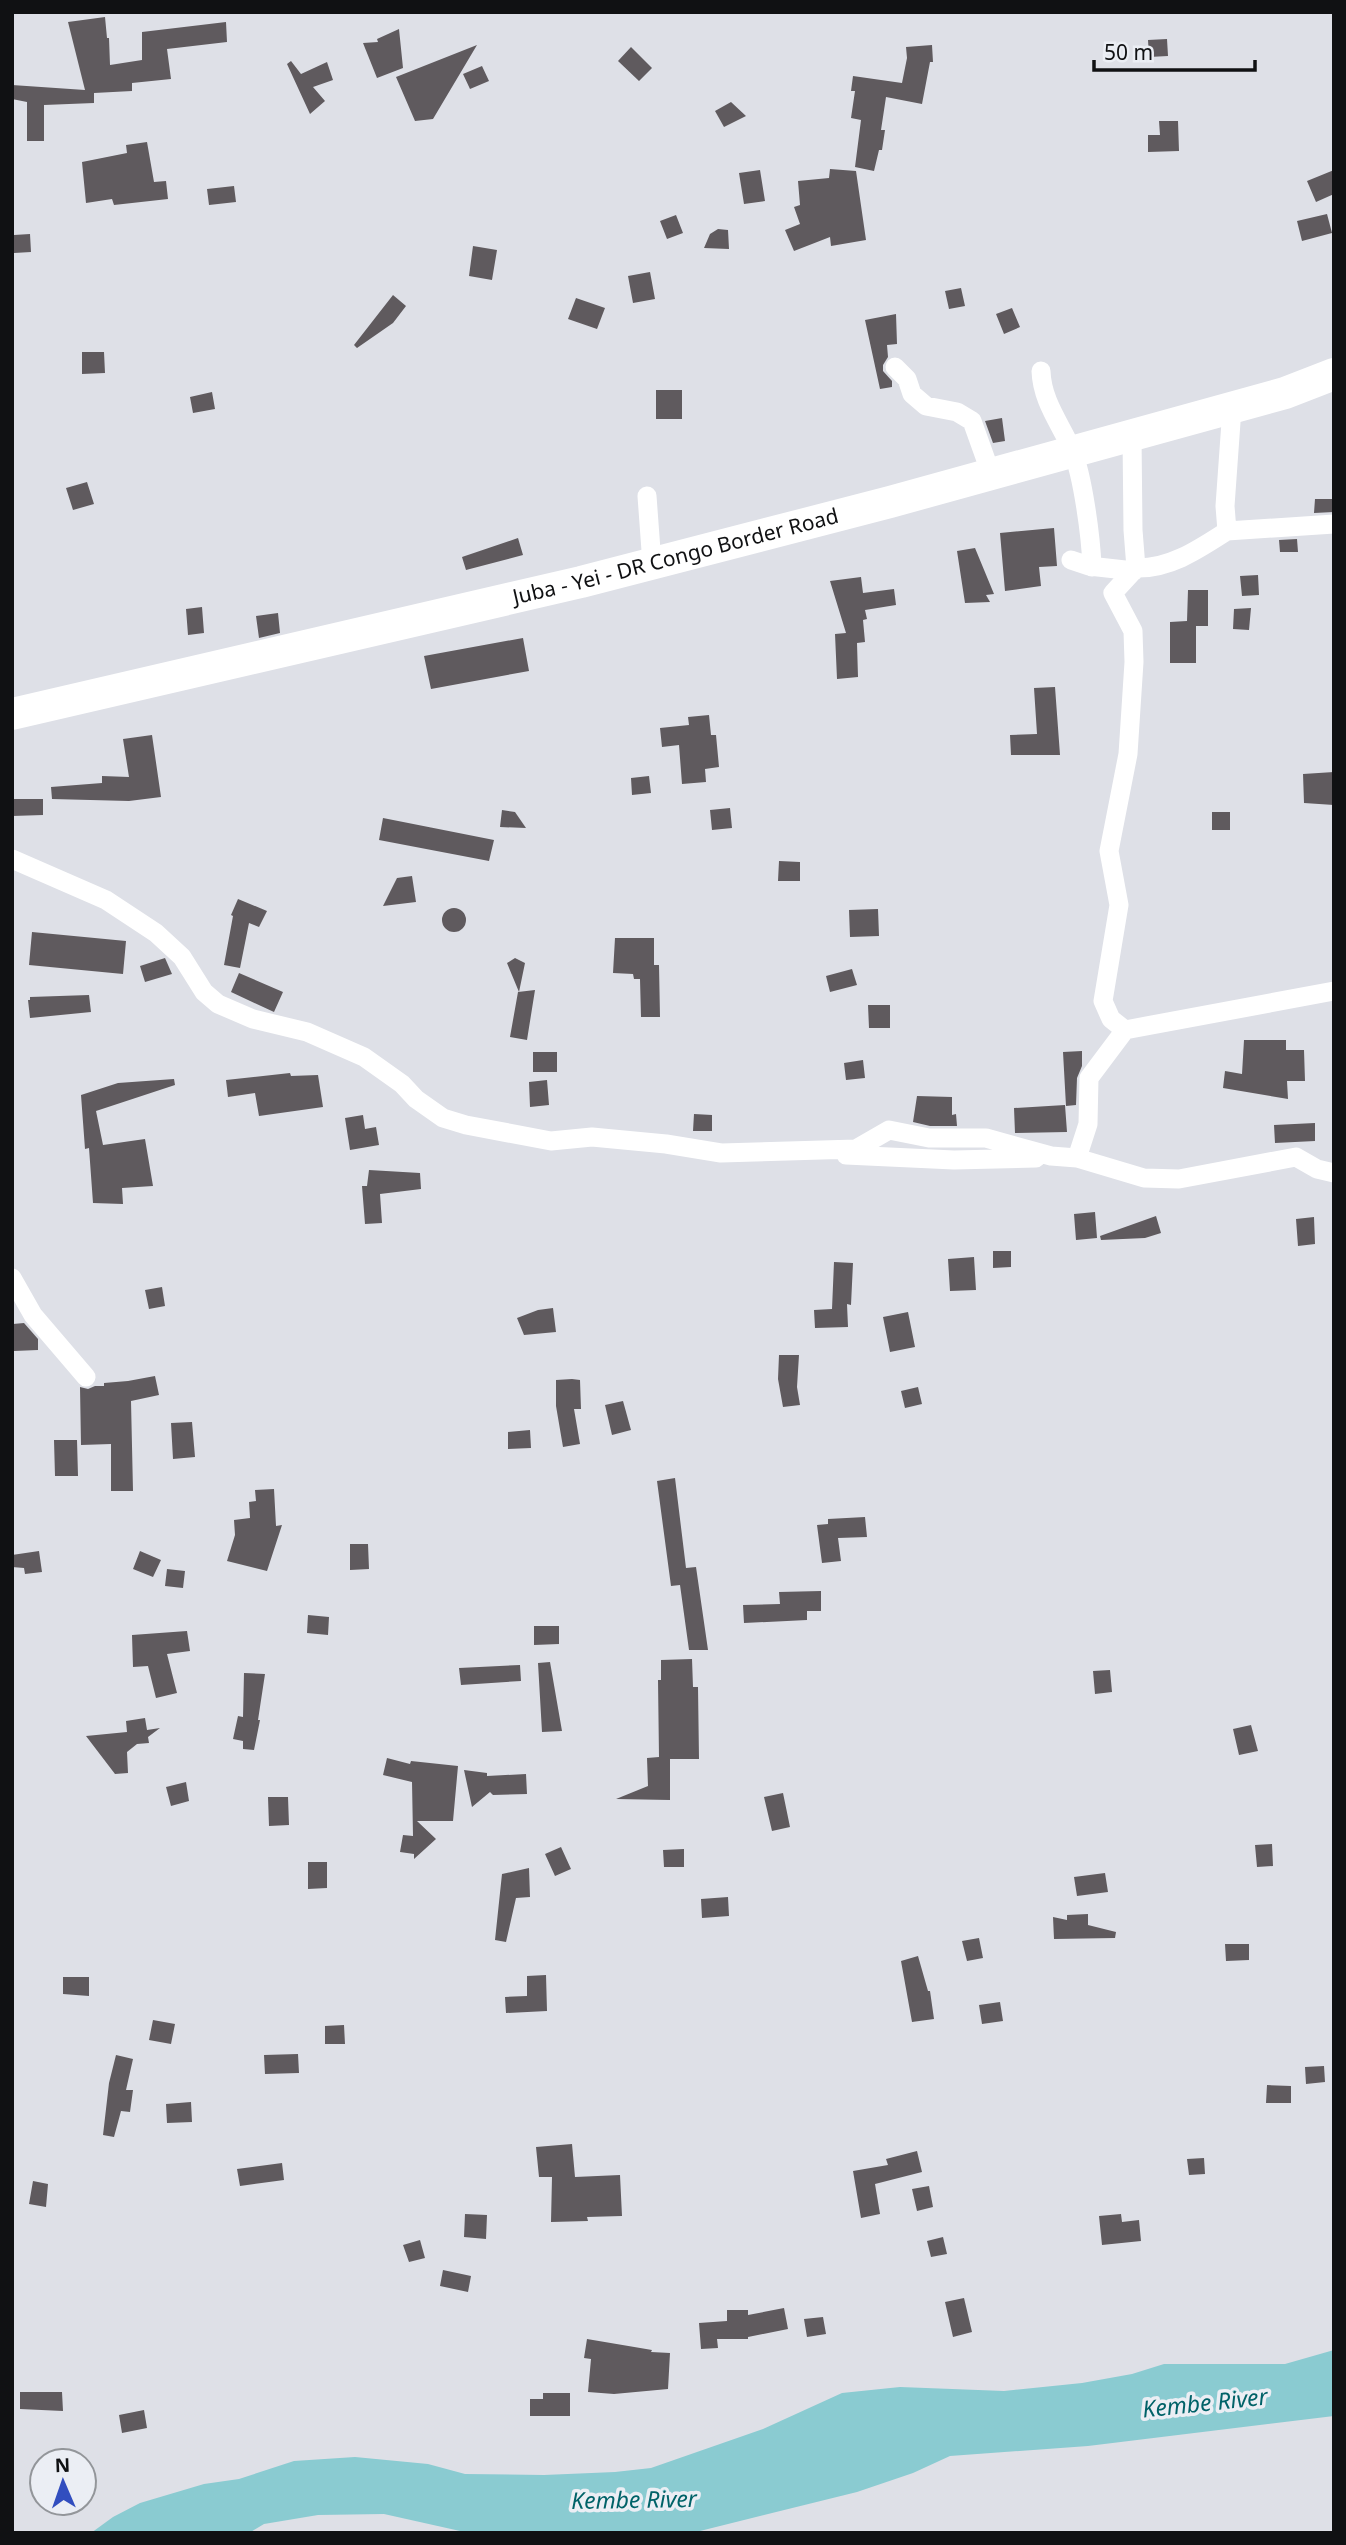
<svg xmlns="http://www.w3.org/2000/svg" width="1346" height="2545" font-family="'Noto Sans',sans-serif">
<rect width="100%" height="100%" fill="#dee0e7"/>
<path fill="#8acbd1" d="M1334 2350V2416L1088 2446 950 2456 913 2473 857 2492 692 2533H469L384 2514 318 2515 264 2524 249 2533H91L113 2517 140 2503 204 2484 239 2479 294 2461 355 2457 428 2464 465 2474 544 2475 615 2472 651 2468 763 2429 842 2393 900 2387 1004 2391 1082 2383 1132 2374 1164 2364H1285Z"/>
<path fill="#5f5a5e" d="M105 17 107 38H109L110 65 142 60V32L226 22 227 42 167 49 171 79 132 83V91L94 93V103L44 105V141H27V102L12 99V85L85 90 68 22Z
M399 29 403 68 377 78 363 43 378 42 377 39Z
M1167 39 1168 56 1149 57 1148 40Z
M477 45 433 119 415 121 396 77Z
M932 45 933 62H930L922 104 886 97 881 130H885L882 150H879L874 171 855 167 861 120 851 118 855 91H851L853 76 902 83 907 58 906 47Z
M631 47 652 68 639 81 618 61Z
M291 61 301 74 327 62 333 80 313 87 325 101 310 114 287 64Z
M482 66 489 81 470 89 463 74Z
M731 102 746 116 724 127 715 111Z
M1159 121H1178L1179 151 1148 152V135H1160Z
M147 142 154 182 166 181 168 199 114 205 112 199 86 203 82 162 127 153 126 145Z
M830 169 856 171 866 240 831 246 830 237 794 251 785 230 800 224 794 207 800 205 798 181 829 178Z
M760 170 765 201 744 204 739 173Z
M1334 170V194L1316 202 1307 181Z
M234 186 236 202 209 205 207 189Z
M1327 214 1332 233 1302 241 1297 221Z
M676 215 683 233 667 239 660 221Z
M718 229 728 230 729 249 704 248 710 234Z
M30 234 31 252 14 253V235Z
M473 246 497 250 492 280 469 276Z
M650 272 655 299 633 303 628 276Z
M961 288 965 306 949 309 945 291Z
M393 295 406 306 393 323 357 348 354 345Z
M576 298 605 308 597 329 568 319Z
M1012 308 1020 327 1004 334 996 314Z
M896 314 897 344 887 345 888 357 883 365V371L892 381V387L880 389 865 320Z
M82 352H104L105 373 82 374Z
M656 390H682V419H656Z
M212 392 215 409 193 413 190 397Z
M1002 418 1005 441 993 443 985 421Z
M87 482 94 504 73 510 66 488Z
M1315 499H1334V512L1314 513Z
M1054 528 1057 566 1039 567 1041 586 1005 591 1000 533Z
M518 538 523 555 466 570 462 557Z
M1297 539 1298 552H1280L1279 540Z
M975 548 994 594 986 595 990 602 965 603 957 551Z
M1258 575 1259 595 1242 596 1240 576Z
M861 577 863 593 894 589 896 605 865 610 867 619 863 620 865 642 857 643 858 677 837 679 835 634 846 633 830 581Z
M1188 590H1208V626H1196V663H1170V622L1187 621Z
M202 607 204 633 188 635 186 609Z
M1251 608 1249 630 1233 629 1234 609Z
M278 613 280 633 259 638 256 616Z
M523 638 529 671 431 689 424 656Z
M1055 687 1060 755H1011L1010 735 1037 734 1034 688Z
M709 715 711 735H716L719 767 705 769 706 782 682 784 679 745 662 747 660 728 689 725 688 717Z
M152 735 161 797 129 801 52 799 51 787 102 783V776L129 777 123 739Z
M1334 772V805L1304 803 1303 774Z
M649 776 651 793 632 795 631 778Z
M12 799H43V815L12 816Z
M730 808 732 828 712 830 710 810Z
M502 810 515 812 526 828 500 827Z
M1212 812H1230V830H1212Z
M383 818 494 840 489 861 379 840Z
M779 861 800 862V881H778Z
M412 876 416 902 383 906 397 878Z
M238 899 267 911 259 927 249 923 240 968 224 965 233 916 231 915Z
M442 920a12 12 0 1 1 24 0a12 12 0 1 1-24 0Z
M878 909 879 936 850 937 849 910Z
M32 932 126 941 123 974 29 965Z
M615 938H654V965H659L660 1017H641L640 979H634L633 974 613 973Z
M165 958 172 974 145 982 140 966Z
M515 958 525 963 519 992 507 963Z
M852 969 857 985 830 992 826 976Z
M239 973 283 992 274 1012 231 992Z
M535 990 527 1040 510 1037 518 992Z
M89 995 91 1012 30 1018 28 1000H30V997Z
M868 1005H890V1028H869Z
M1244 1040H1286V1050H1304L1305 1081H1287L1288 1099 1223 1088 1225 1071 1242 1074Z
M1082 1051V1066L1077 1078 1076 1105 1066 1106 1063 1052Z
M533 1052H557V1072H533Z
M863 1060 865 1078 846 1080 844 1063Z
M290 1073 291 1076 318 1075 323 1107 259 1116 255 1093 228 1097 226 1080Z
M174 1079 175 1085 96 1111 103 1145 145 1139 153 1186 122 1188 123 1204 93 1203 89 1148 85 1149 81 1095 118 1083Z
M547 1080 549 1105 530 1107 529 1082Z
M917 1096 952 1097V1115L956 1114 957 1126H930L913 1122Z
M1065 1105 1067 1132 1015 1133 1014 1108Z
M694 1114 712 1115V1131H693Z
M363 1115 365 1129 376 1127 379 1145 350 1150 345 1118Z
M1315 1123V1141L1275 1143 1274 1125Z
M369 1170 420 1173 421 1189 380 1194 382 1223 365 1224 362 1186H367Z
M1095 1212 1097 1238 1076 1240 1074 1214Z
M1156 1216 1161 1233 1145 1238 1101 1240 1100 1236Z
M1314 1217 1315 1244 1298 1246 1296 1219Z
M993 1251H1011V1267L993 1268Z
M974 1257 976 1290 950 1291 948 1259Z
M834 1262 853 1263 851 1305 847 1304 848 1327 815 1328 814 1310 832 1309Z
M162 1287 165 1306 149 1309 145 1290Z
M553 1308 556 1332 524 1335 517 1318 538 1310Z
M908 1312 915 1347 890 1352 883 1317Z
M24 1323 38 1339V1350L14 1351 13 1324Z
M779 1355H799L797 1387 800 1405 783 1407 778 1379Z
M155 1376 159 1395 131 1401 133 1491H111V1444L81 1445 80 1387 88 1389 95 1386H104V1383L128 1381Z
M572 1379 580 1380 581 1409H574L580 1444 563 1447 556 1406V1380Z
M918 1387 922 1404 905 1408 901 1391Z
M623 1401 631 1430 612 1435 605 1405Z
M192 1422 195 1457 173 1459 171 1423Z
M530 1430 531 1448 508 1449V1432Z
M54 1440H77L78 1476H55Z
M675 1478 686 1568 696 1567 708 1650H689L680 1585 671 1586 657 1481Z
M274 1489 276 1526 282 1525 267 1571 227 1561 235 1535 234 1520 250 1518 249 1502 256 1501 255 1490Z
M865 1517 867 1537 838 1538 841 1561 822 1563 817 1525 828 1524V1519Z
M350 1544H368L369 1569 350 1570Z
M39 1551 42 1572 25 1574 24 1568 12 1567V1555Z
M140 1551 161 1560 153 1577 133 1569Z
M167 1569 185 1571 183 1588 165 1586Z
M821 1591V1611H807V1620L744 1623 743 1605 780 1604 779 1592Z
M308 1615 329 1617 328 1635 307 1633Z
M534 1626H559V1644L534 1645Z
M187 1631 190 1651 167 1654 177 1693 156 1698 148 1666 133 1667 132 1635Z
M692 1659 693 1687H698L699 1759H670V1800L616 1799 648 1786 647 1758 659 1757 658 1680H661V1660Z
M550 1662 562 1731 542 1732 538 1663Z
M520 1665 521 1681 461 1685 459 1668Z
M1110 1670 1112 1692 1095 1694 1093 1671Z
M244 1673 265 1674 258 1720H260L254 1750 243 1749V1741L233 1739 238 1716 243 1717Z
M145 1718 147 1730 160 1728 148 1737 149 1743 137 1744 127 1752 128 1773 115 1774 86 1736 127 1732 126 1721Z
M1251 1725 1258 1751 1239 1755 1233 1729Z
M387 1758 410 1764 411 1761 458 1766 453 1821H417L436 1839 414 1859V1854L400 1852 403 1835 413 1836 412 1782 383 1775Z
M464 1770 487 1773V1776L526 1774 527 1794 493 1795 490 1792 472 1807Z
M186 1782 189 1801 171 1806 166 1787Z
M783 1793 790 1827 772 1831 764 1797Z
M268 1797H288L289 1825 269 1826Z
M1272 1844 1273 1866 1257 1867 1255 1845Z
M561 1847 571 1869 555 1876 545 1854Z
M684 1849V1867H664L663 1850Z
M308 1862H327V1888L308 1889Z
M529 1868 530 1897 516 1898 506 1942 495 1940 502 1874Z
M1105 1873 1108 1892 1077 1896 1074 1877Z
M728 1897 729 1916 702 1918 701 1899Z
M1088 1914V1925L1116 1932 1115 1938 1054 1939 1053 1917 1067 1920V1915Z
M979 1938 983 1958 967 1961 962 1941Z
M1225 1944H1249V1960L1226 1961Z
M918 1956 928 1991H930L934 2019 912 2022 901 1961Z
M546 1975 547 2011 506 2013 505 1997 527 1996V1976Z
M63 1977H89V1996L63 1994Z
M1000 2002 1003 2021 982 2024 979 2005Z
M153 2020 175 2024 171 2044 149 2040Z
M344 2025 345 2044H325V2026Z
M298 2054 299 2073 265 2074 264 2055Z
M116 2055 133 2059 126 2090H133L130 2112 121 2111 114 2137 103 2135 109 2083Z
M1324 2066 1325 2082 1306 2084 1305 2067Z
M1267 2085 1291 2086V2103H1266Z
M191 2102 192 2122 167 2123 166 2104Z
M572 2144 575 2177 620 2175 622 2216 587 2217 588 2221 551 2222 552 2177H539L536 2147Z
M917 2151 922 2172 875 2184 880 2214 861 2218 853 2171 888 2165 886 2159Z
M1204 2158 1205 2174 1189 2175 1187 2159Z
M282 2163 284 2180 240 2186 237 2169Z
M33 2181 48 2184 46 2207 29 2204Z
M929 2186 933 2207 917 2211 912 2189Z
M465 2214 487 2215 486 2239 464 2237Z
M1121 2214 1122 2222 1139 2220 1141 2241 1102 2245 1099 2216Z
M943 2237 947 2254 931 2257 927 2241Z
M420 2240 425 2258 409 2262 403 2245Z
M443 2270 471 2276 468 2292 440 2286Z
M964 2298 972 2332 953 2337 945 2302Z
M784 2308 788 2329 748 2337V2339H717L718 2348 701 2349 699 2323 727 2321V2310H748V2315Z
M823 2317 826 2334 807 2337 804 2319Z
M587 2339 652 2350 651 2352 670 2353 668 2389 614 2394 588 2392 591 2359 584 2358Z
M20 2392H62L63 2411 20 2409Z
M543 2393H570V2416H530V2399H543Z
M144 2410 147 2428 122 2433 119 2415Z"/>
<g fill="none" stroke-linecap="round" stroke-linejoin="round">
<path stroke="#fff" stroke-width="19" d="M895 367 907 379 912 394 926 406 957 412 972 421 991 474
M1041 371C1042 401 1060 423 1072 450 1083 476 1091 538 1092 567
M1132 436 1133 530 1136 568
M647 496 652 564
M1227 531 1334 524
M1071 560 1089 566 1134 571
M12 859 106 900 156 933 182 957 204 992 218 1004 253 1019 307 1032 364 1057 402 1084 416 1099 443 1118 466 1125 551 1141 592 1137 666 1144 721 1153 856 1149 889 1130 929 1138H986L1051 1156 1077 1158 1088 1124 1089 1078 1125 1030 1334 991
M1125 1030 1111 1019 1103 1001 1119 905 1109 851 1128 754 1134 662 1133 631 1113 593 1136 568C1170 569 1199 549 1227 531L1225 506 1232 408
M846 1155 954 1160 1036 1158
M1077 1158 1144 1178 1179 1179 1296 1157 1317 1169 1334 1173
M12 1278 33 1315 86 1377"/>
<path stroke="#fff" stroke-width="32" id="s1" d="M12 714 581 582 890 502 1285 393 1334 374"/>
</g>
<g text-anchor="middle" stroke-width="7" stroke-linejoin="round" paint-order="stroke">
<g font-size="21" fill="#101113" stroke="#ebeef4">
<text dy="7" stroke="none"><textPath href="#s1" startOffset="682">Juba - Yei - DR Congo Border Road</textPath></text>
</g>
<g font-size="23" font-style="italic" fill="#006268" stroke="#ebeef4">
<text transform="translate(1205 2403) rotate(-6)" y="8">Kembe River</text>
<text transform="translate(634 2500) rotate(-1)" y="8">Kembe River</text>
</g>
</g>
<rect width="1346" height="2545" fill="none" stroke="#101113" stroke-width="28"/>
<g transform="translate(63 2482) rotate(358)"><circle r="33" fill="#ebeef4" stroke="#93969a" stroke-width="2"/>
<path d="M0-5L12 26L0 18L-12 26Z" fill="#324ebf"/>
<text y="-10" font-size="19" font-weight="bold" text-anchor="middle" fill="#101113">N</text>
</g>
<path d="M1094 60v10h161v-10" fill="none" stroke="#101113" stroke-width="3.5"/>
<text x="1104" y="60" font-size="21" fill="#101113" stroke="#ebeef4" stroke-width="5" paint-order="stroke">50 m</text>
</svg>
